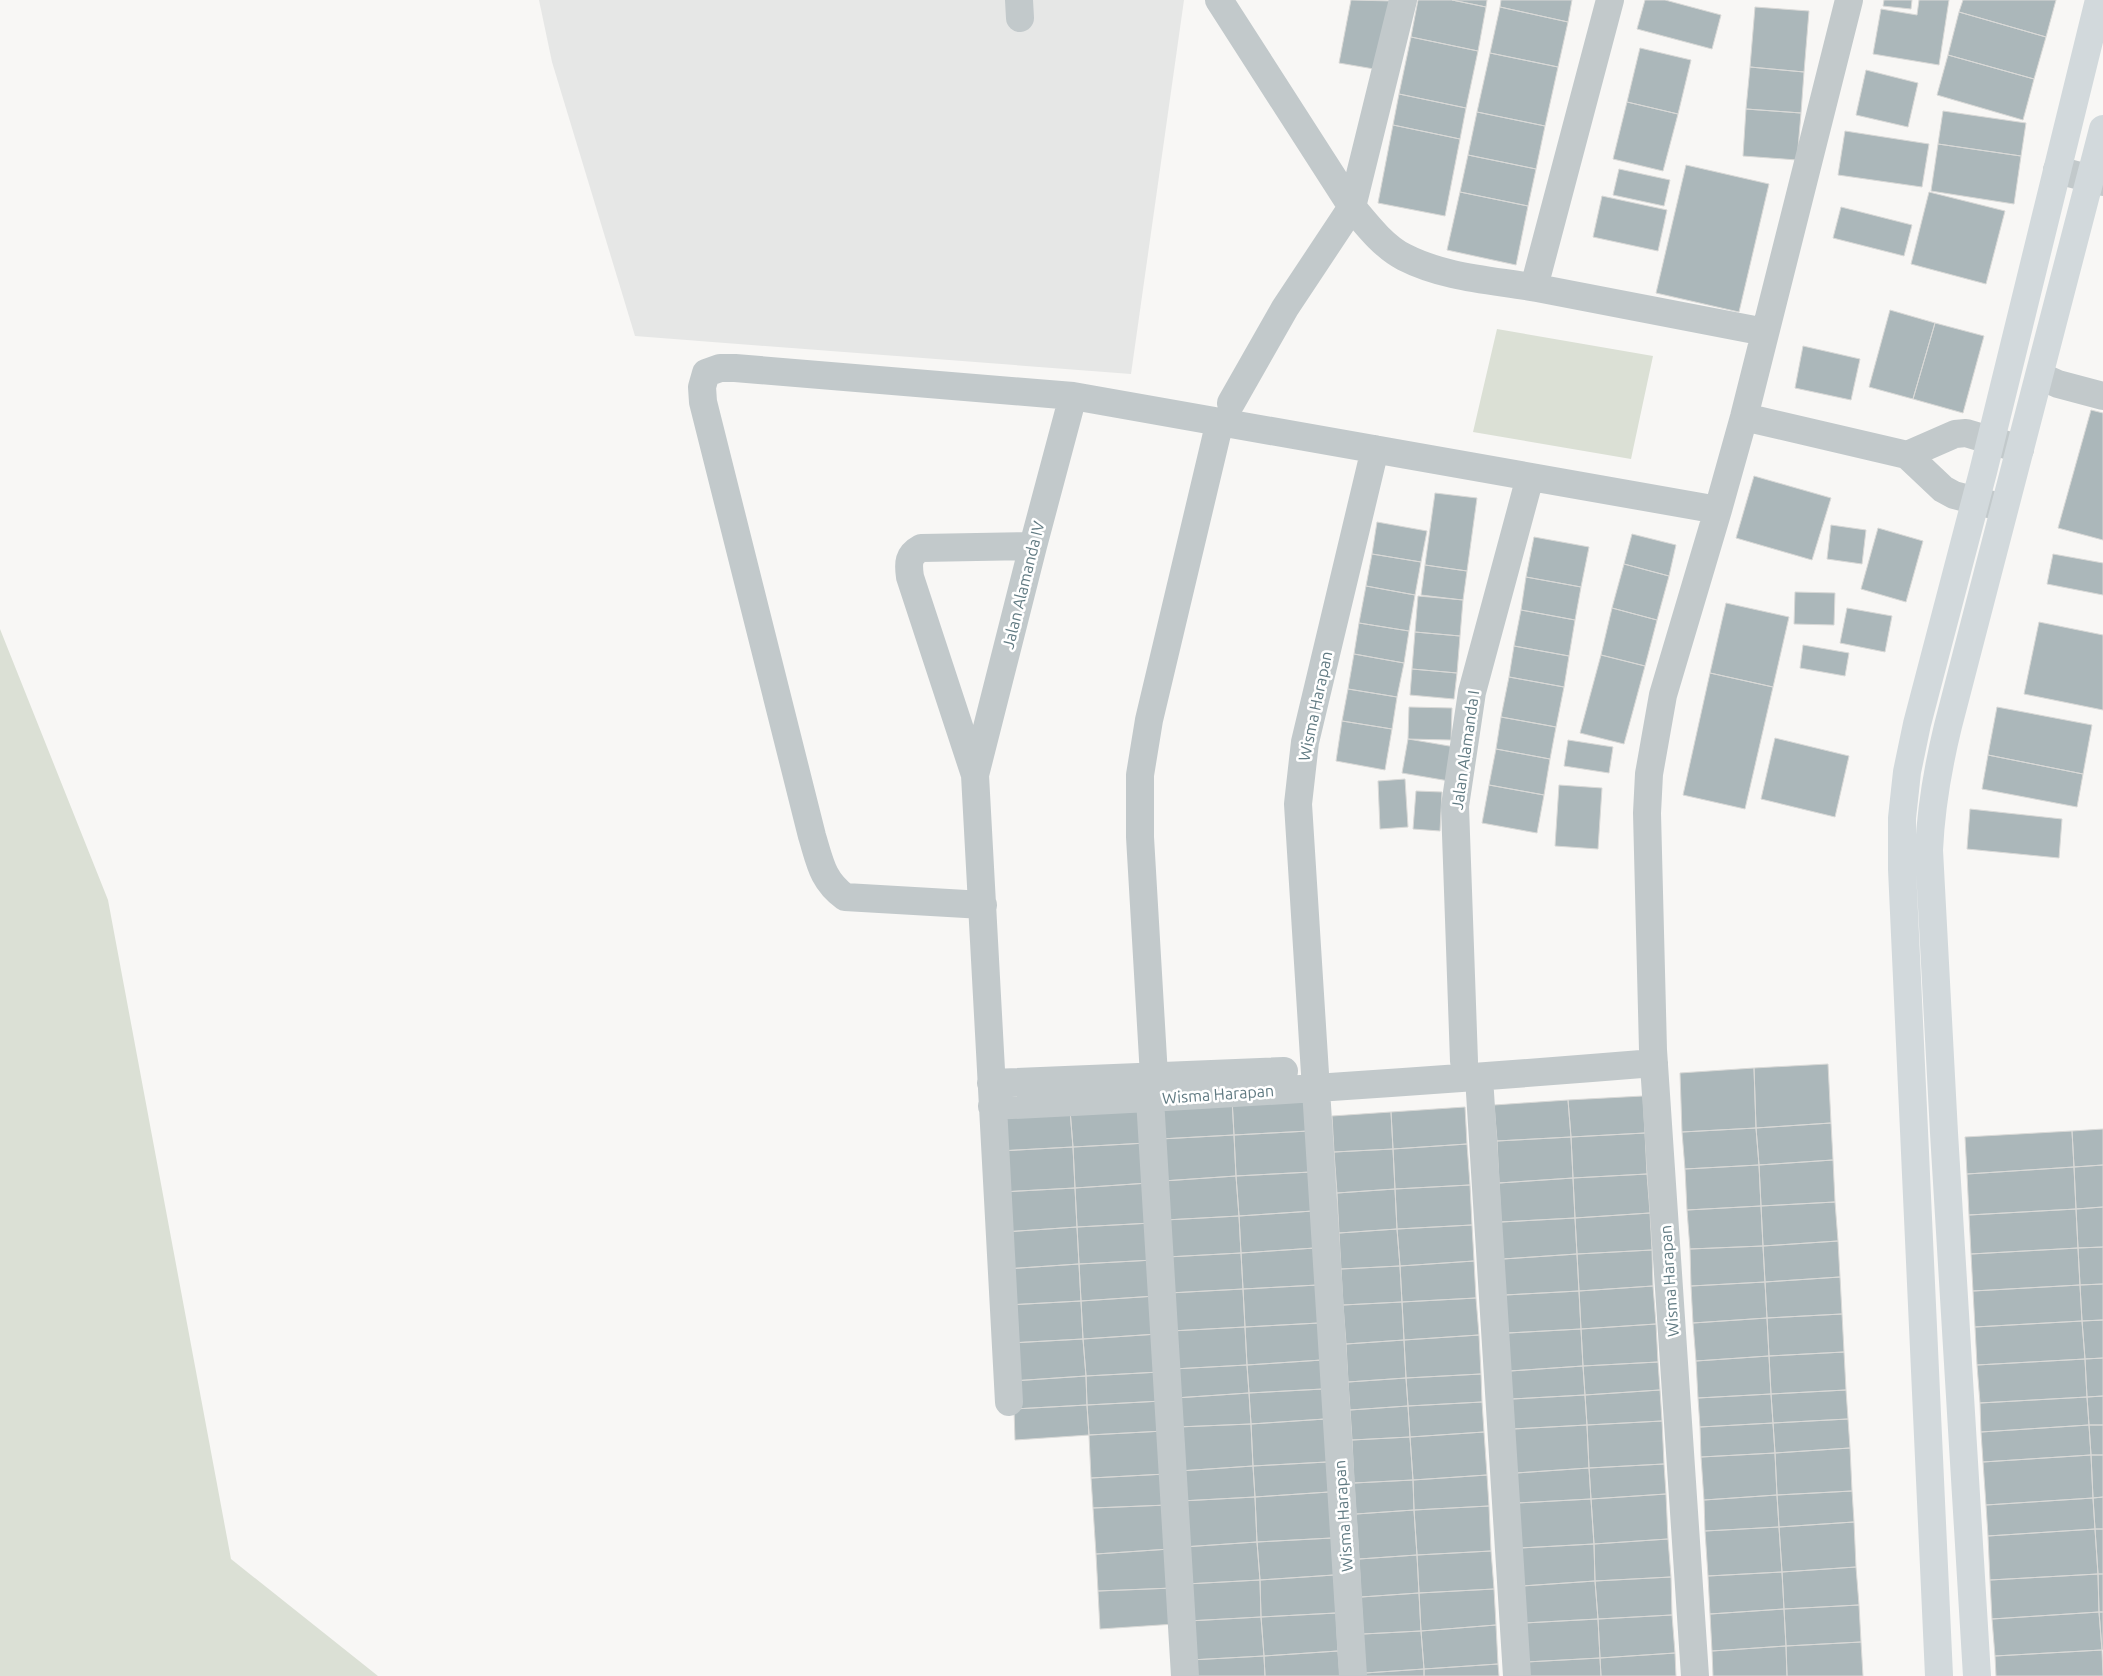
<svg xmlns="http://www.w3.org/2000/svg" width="2103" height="1676" font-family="Ubuntu,sans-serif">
<rect width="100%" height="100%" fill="#f8f7f5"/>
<path fill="#e6e7e6" d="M539 0H1184L1131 374 635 336 552 62Z"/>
<path fill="#dbe0d5" d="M1497 329 1653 356 1631 459 1473 432Z
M0 629 108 900 231 1559 378 1676H0Z"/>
<path fill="#abb7ba" stroke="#d9d9d7" d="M1351 0 1393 1 1380 70 1339 63Z
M1418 0H1452L1486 7 1478 51 1411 37Z
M1452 0H1487L1486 7Z
M1501 0H1572L1568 22 1500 7Z
M1645 0H1665L1721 15 1712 49 1637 29Z
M1884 0H1912L1911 9 1883 6Z
M1919 0H1949L1939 65 1873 54 1881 9 1917 15Z
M1963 0H2056L2046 37 1959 12Z
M1500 7 1568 22 1558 67 1490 53Z
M1755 7 1809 11 1804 72 1750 67Z
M1959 12 2046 37 2034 79 1948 55Z
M1411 37 1478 51 1466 108 1399 94Z
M1640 48 1691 60 1678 114 1627 102Z
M1490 53 1558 67 1545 126 1477 112Z
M1948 55 2034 79 2023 120 1937 95Z
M1750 67 1804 72 1801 113 1746 109Z
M1866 70 1918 83 1908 127 1856 115Z
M1399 94 1466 108 1460 139 1393 125Z
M1627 102 1678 114 1663 171 1613 159Z
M1746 109 1801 113 1797 160 1743 156Z
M1943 111 2026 123 2021 156 1938 144Z
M1477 112 1545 126 1536 169 1468 155Z
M1393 125 1460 139 1445 216 1378 203Z
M1845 131 1929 144 1922 187 1838 175Z
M1938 144 2021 156 2014 204 1931 191Z
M1468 155 1536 169 1528 206 1460 192Z
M1686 165 1769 184 1739 312 1656 293Z
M1619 169 1670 180 1664 206 1613 195Z
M1460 192 1528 206 1516 265 1447 250Z
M1929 192 2005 211 1986 284 1911 264Z
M1602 196 1667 210 1658 251 1593 237Z
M1841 207 1912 225 1904 256 1833 238Z
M1890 310 1935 323 1913 399 1869 387Z
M1935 323 1984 336 1963 413 1913 399Z
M1803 346 1860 359 1851 400 1795 388Z
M2091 410 2103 413V540L2058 528Z
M1754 476 1831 498 1812 560 1736 538Z
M1435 493 1477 498 1467 571 1425 565Z
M1377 522 1427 531 1421 562 1372 554Z
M1831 525 1866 530 1862 564 1827 559Z
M1878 528 1923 541 1906 602 1861 589Z
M1632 534 1676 545 1669 576 1624 564Z
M1534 537 1589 547 1581 587 1526 577Z
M1372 554 1421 562 1415 595 1366 586Z
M2053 554 2103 563V595L2047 584Z
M1624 564 1669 576 1657 620 1612 608Z
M1425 565 1467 571 1463 600 1421 595Z
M1526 577 1581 587 1575 620 1521 610Z
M1366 586 1415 595 1409 631 1359 623Z
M1795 592 1835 593 1834 625 1794 624Z
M1418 596 1463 600 1460 636 1415 632Z
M1726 603 1789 617 1773 687 1710 673Z
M1612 608 1657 620 1645 666 1601 655Z
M1847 608 1892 616 1885 652 1840 643Z
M1521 610 1575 620 1569 656 1514 646Z
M2039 622 2103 635V710L2024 694Z
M1359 623 1409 631 1404 663 1354 654Z
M1415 632 1460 636 1457 673 1412 669Z
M1803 645 1849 653 1845 676 1800 668Z
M1514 646 1569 656 1564 687 1509 677Z
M1354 654 1404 663 1397 697 1348 689Z
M1601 655 1645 666 1624 744 1580 733Z
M1412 669 1457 673 1454 699 1410 695Z
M1710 673 1773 687 1745 809 1683 795Z
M1509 677 1564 687 1556 727 1501 717Z
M1348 689 1397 697 1392 729 1342 721Z
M1409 707 1452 708 1451 740 1408 739Z
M1997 707 2092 725 2083 774 1988 755Z
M1501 717 1556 727 1550 759 1496 749Z
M1342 721 1392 729 1385 770 1336 761Z
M1775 738 1849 756 1835 817 1761 799Z
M1408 739 1455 747 1449 781 1402 773Z
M1568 740 1613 747 1609 773 1564 766Z
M1496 749 1550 759 1544 795 1489 785Z
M1988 755 2083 774 2077 807 1982 789Z
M1405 779 1408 827 1380 829 1378 781Z
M1489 785 1544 795 1537 833 1482 823Z
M1559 785 1602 788 1598 849 1555 846Z
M1416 791 1442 792 1440 831 1413 829Z
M1970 809 2062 819 2059 858 1967 849Z
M1828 1064 1831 1123 1756 1128 1754 1068Z
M1754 1068 1756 1128 1682 1132 1680 1073Z
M1307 1094 1309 1131 1234 1135 1232 1099Z
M1643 1096 1645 1133 1571 1137 1568 1100Z
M1232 1099 1234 1135 1160 1139 1158 1103Z
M1568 1100 1571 1137 1497 1141 1494 1105Z
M1145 1106 1147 1143 1073 1147 1070 1110Z
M1465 1107 1467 1144 1393 1149 1391 1112Z
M1070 1110 1073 1147 999 1151 996 1115Z
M1391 1112 1393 1149 1334 1152 1332 1116Z
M1831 1123 1833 1160 1759 1165 1756 1128Z
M1756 1128 1759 1165 1685 1169 1682 1132Z
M2103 1129V1165L2074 1167 2072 1131Z
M1309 1131 1311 1172 1236 1176 1234 1135Z
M2072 1131 2074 1167 1967 1174 1965 1137Z
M1645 1133 1647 1174 1573 1178 1571 1137Z
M1234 1135 1236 1176 1163 1181 1160 1139Z
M1571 1137 1573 1178 1499 1183 1497 1141Z
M1147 1143 1149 1183 1075 1188 1073 1147Z
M1467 1144 1470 1185 1395 1189 1393 1149Z
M1073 1147 1075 1188 1001 1192 999 1151Z
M1393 1149 1395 1189 1337 1193 1334 1152Z
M1833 1160 1835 1202 1761 1206 1759 1165Z
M1759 1165 1761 1206 1687 1210 1685 1169Z
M2103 1165V1207L2076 1209 2074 1167Z
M2074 1167 2076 1209 1969 1215 1967 1174Z
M1311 1172 1313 1211 1239 1216 1236 1176Z
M1647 1174 1650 1213 1575 1218 1573 1178Z
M1236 1176 1239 1216 1165 1220 1163 1181Z
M1573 1178 1575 1218 1501 1222 1499 1183Z
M1149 1183 1152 1223 1077 1227 1075 1188Z
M1470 1185 1472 1225 1397 1229 1395 1189Z
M1075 1188 1077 1227 1004 1232 1001 1192Z
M1395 1189 1397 1229 1339 1233 1337 1193Z
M1835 1202 1838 1241 1763 1246 1761 1206Z
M1761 1206 1763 1246 1690 1249 1687 1210Z
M2103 1207V1247L2078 1248 2076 1209Z
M2076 1209 2078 1248 1971 1254 1969 1215Z
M1313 1211 1315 1248 1241 1253 1239 1216Z
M1650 1213 1652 1250 1577 1254 1575 1218Z
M1239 1216 1241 1253 1167 1257 1165 1220Z
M1575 1218 1577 1254 1503 1259 1501 1222Z
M1152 1223 1154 1260 1079 1264 1077 1227Z
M1472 1225 1474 1261 1400 1266 1397 1229Z
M1077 1227 1079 1264 1005 1269 1004 1232Z
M1397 1229 1400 1266 1341 1269 1339 1233Z
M1838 1241 1840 1277 1765 1282 1763 1246Z
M1763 1246 1765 1282 1691 1286 1690 1249Z
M2103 1247V1284L2080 1285 2078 1248Z
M1315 1248 1318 1285 1243 1289 1241 1253Z
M2078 1248 2080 1285 1973 1291 1971 1254Z
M1652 1250 1653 1286 1579 1291 1577 1254Z
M1241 1253 1243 1289 1169 1293 1167 1257Z
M1577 1254 1579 1291 1505 1295 1503 1259Z
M1154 1260 1156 1296 1081 1301 1079 1264Z
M1474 1261 1476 1298 1402 1302 1400 1266Z
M1079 1264 1081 1301 1007 1305 1005 1269Z
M1400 1266 1402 1302 1343 1305 1341 1269Z
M1840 1277 1842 1314 1767 1318 1765 1282Z
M1765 1282 1767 1318 1693 1323 1691 1286Z
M2103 1284V1320L2082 1321 2080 1285Z
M1318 1285 1319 1323 1245 1327 1243 1289Z
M2080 1285 2082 1321 1975 1327 1973 1291Z
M1653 1286 1656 1324 1581 1329 1579 1291Z
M1243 1289 1245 1327 1171 1331 1169 1293Z
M1579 1291 1581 1329 1508 1333 1505 1295Z
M1156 1296 1158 1334 1083 1339 1081 1301Z
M1476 1298 1479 1335 1404 1340 1402 1302Z
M1081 1301 1083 1339 1010 1343 1007 1305Z
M1402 1302 1404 1340 1346 1344 1343 1305Z
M1842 1314 1844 1352 1769 1356 1767 1318Z
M1767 1318 1769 1356 1696 1361 1693 1323Z
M2103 1320V1358L2085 1359 2082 1321Z
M2082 1321 2085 1359 1977 1365 1975 1327Z
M1319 1323 1322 1360 1247 1365 1245 1327Z
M1656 1324 1658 1362 1583 1366 1581 1329Z
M1245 1327 1247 1365 1173 1369 1171 1331Z
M1581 1329 1583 1366 1510 1371 1508 1333Z
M1158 1334 1160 1372 1086 1376 1083 1339Z
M1479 1335 1481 1374 1406 1378 1404 1340Z
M1083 1339 1086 1376 1012 1381 1010 1343Z
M1404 1340 1406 1378 1348 1382 1346 1344Z
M1844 1352 1846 1390 1771 1394 1769 1356Z
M1769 1356 1771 1394 1698 1398 1696 1361Z
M2103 1358V1396L2087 1397 2085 1359Z
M2085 1359 2087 1397 1980 1403 1977 1365Z
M1322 1360 1323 1389 1249 1393 1247 1365Z
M1658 1362 1660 1390 1585 1395 1583 1366Z
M1247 1365 1249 1393 1175 1398 1173 1369Z
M1583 1366 1585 1395 1512 1399 1510 1371Z
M1160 1372 1162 1401 1087 1405 1086 1376Z
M1481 1374 1482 1402 1408 1406 1406 1378Z
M1086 1376 1087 1405 1014 1409 1012 1381Z
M1406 1378 1408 1406 1350 1410 1348 1382Z
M1323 1389 1325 1419 1251 1424 1249 1393Z
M1660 1390 1662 1421 1587 1425 1585 1395Z
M1846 1390 1848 1419 1773 1423 1771 1394Z
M1249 1393 1251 1424 1177 1427 1175 1398Z
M1771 1394 1773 1423 1700 1427 1698 1398Z
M1585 1395 1587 1425 1513 1429 1512 1399Z
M2103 1396V1425H2089L2087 1397Z
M2087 1397 2089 1425 1981 1432 1980 1403Z
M1162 1401 1164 1431 1089 1435 1087 1405Z
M1482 1402 1484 1432 1410 1437 1408 1406Z
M1087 1405 1089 1435 1015 1440 1014 1409Z
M1408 1406 1410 1437 1352 1440 1350 1410Z
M1325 1419 1327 1462 1253 1466 1251 1424Z
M1848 1419 1850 1448 1775 1453 1773 1423Z
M1662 1421 1664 1464 1589 1468 1587 1425Z
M1773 1423 1775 1453 1701 1457 1700 1427Z
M1251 1424 1253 1466 1179 1471 1177 1427Z
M1587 1425 1589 1468 1516 1473 1513 1429Z
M2089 1425 2091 1455 1983 1462 1981 1432Z
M2089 1425H2103V1455H2091Z
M1164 1431 1166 1474 1091 1478 1089 1435Z
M1484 1432 1487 1475 1413 1480 1410 1437Z
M1410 1437 1413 1480 1354 1483 1352 1440Z
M1850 1448 1852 1491 1777 1495 1775 1453Z
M1775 1453 1777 1495 1704 1500 1701 1457Z
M2091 1455 2093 1498 1986 1505 1983 1462Z
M2091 1455H2103V1497L2093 1498Z
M1327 1462 1329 1492 1255 1497 1253 1466Z
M1664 1464 1666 1494 1591 1499 1589 1468Z
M1253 1466 1255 1497 1181 1501 1179 1471Z
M1589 1468 1591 1499 1517 1503 1516 1473Z
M1166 1474 1168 1505 1093 1508 1091 1478Z
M1487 1475 1489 1506 1414 1510 1413 1480Z
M1413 1480 1414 1510 1356 1514 1354 1483Z
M1852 1491 1854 1522 1779 1527 1777 1495Z
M1329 1492 1332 1538 1257 1542 1255 1497Z
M1666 1494 1668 1539 1594 1544 1591 1499Z
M1777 1495 1779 1527 1705 1531 1704 1500Z
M1255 1497 1257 1542 1183 1547 1181 1501Z
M2103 1497V1529H2095L2093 1498Z
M2093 1498 2095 1529 1988 1536 1986 1505Z
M1591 1499 1594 1544 1520 1548 1517 1503Z
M1168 1505 1170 1549 1096 1554 1093 1508Z
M1489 1506 1491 1551 1417 1555 1414 1510Z
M1414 1510 1417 1555 1359 1559 1356 1514Z
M1854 1522 1856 1567 1782 1572 1779 1527Z
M1779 1527 1782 1572 1708 1576 1705 1531Z
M2095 1529 2098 1574 1990 1580 1988 1536Z
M2095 1529H2103V1574H2098Z
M1332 1538 1334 1575 1260 1580 1257 1542Z
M1668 1539 1671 1577 1595 1581 1594 1544Z
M1257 1542 1260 1580 1186 1584 1183 1547Z
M1594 1544 1595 1581 1522 1586 1520 1548Z
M1170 1549 1173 1588 1098 1591 1096 1554Z
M1491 1551 1494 1589 1419 1593 1417 1555Z
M1417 1555 1419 1593 1361 1597 1359 1559Z
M1856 1567 1859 1605 1784 1609 1782 1572Z
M1782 1572 1784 1609 1710 1614 1708 1576Z
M2098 1574H2103V1612H2099Z
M2098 1574 2099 1612 1992 1619 1990 1580Z
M1334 1575 1336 1613 1261 1617 1260 1580Z
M1671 1577 1672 1615 1598 1619 1595 1581Z
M1260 1580 1261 1617 1188 1621 1186 1584Z
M1595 1581 1598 1619 1524 1623 1522 1586Z
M1173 1588 1175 1624 1100 1629 1098 1591Z
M1494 1589 1496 1625 1421 1631 1419 1593Z
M1419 1593 1421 1631 1363 1634 1361 1597Z
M1859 1605 1861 1642 1786 1646 1784 1609Z
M1784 1609 1786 1646 1712 1651 1710 1614Z
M2099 1612 2102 1650 1995 1656 1992 1619Z
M2099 1612H2103V1649L2102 1650Z
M1336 1613 1338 1651 1264 1656 1261 1617Z
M1672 1615 1675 1653 1600 1658 1598 1619Z
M1261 1617 1264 1656 1190 1660 1188 1621Z
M1598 1619 1600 1658 1526 1662 1524 1623Z
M1496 1625 1498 1664 1424 1669 1421 1631Z
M1421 1631 1424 1669 1365 1673 1363 1634Z
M1861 1642 1863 1676H1787L1786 1646Z
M1786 1646 1787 1676H1713L1712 1651Z
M2102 1650 2103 1676H1996L1995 1656Z
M1338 1651 1340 1676H1265L1264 1656Z
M1675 1653 1676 1676H1601L1600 1658Z
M1264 1656 1265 1676H1191L1190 1660Z
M1600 1658 1601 1676H1527L1526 1662Z
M1498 1664 1499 1676H1424V1669Z
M1424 1669V1676H1366L1365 1673Z"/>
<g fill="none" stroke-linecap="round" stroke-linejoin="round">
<path stroke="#c2c9cb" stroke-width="28" d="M1019 0 1020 18
M1219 0 1352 207C1367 225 1383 246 1404 257 1445 278 1492 280 1537 288 1613 302 1689 317 1765 332
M2057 170 2103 182
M1534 287 1610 0
M2040 376 2058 384 2103 396
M1231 403 1285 308 1352 207 1403 0
M1744 417 1907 455 1943 489 1954 495 2004 508
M1907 455 1955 434 1966 433 2020 449
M975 775 1033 546 1073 396
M983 905 845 897C822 880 820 862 812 836L703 402 702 387 706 373 720 368H735L1073 396 1718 510
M1464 1061 1455 806 1472 692 1530 477
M1154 1076 1140 837V775L1149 720 1220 421
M1479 1077 1517 1676
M991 1083 1284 1071
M1150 1099 1185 1676
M992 1106C1213 1096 1434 1081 1654 1063
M1009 1402 975 775 910 577C908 563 908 555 921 548L1033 546
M1353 1676 1298 804 1305 742 1375 449
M1695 1676 1653 1050 1647 813 1649 774 1663 695 1718 510 1744 417 1849 0"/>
<path stroke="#d2d9dc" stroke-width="28" d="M1939 1676 1902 869V818L1907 772 1917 724 1983 472 2099 0
M1977 1676 1944 1133 1929 850C1931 807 1938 767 1948 726L2103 129"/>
</g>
<g text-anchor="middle" stroke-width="5" stroke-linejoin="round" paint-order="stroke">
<g font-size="16" fill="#607a82" stroke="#fff">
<text transform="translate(1023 585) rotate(-76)" y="6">Jalan Alamanda IV</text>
<text transform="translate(1315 706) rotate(-78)" y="6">Wisma Harapan</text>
<text transform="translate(1465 750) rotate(-82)" y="6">Jalan Alamanda I</text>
<text transform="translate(1218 1094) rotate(-4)" y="6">Wisma Harapan</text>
<text transform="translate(1669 1281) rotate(-94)" y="6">Wisma Harapan</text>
<text transform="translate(1343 1516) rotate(-94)" y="6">Wisma Harapan</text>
</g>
</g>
</svg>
